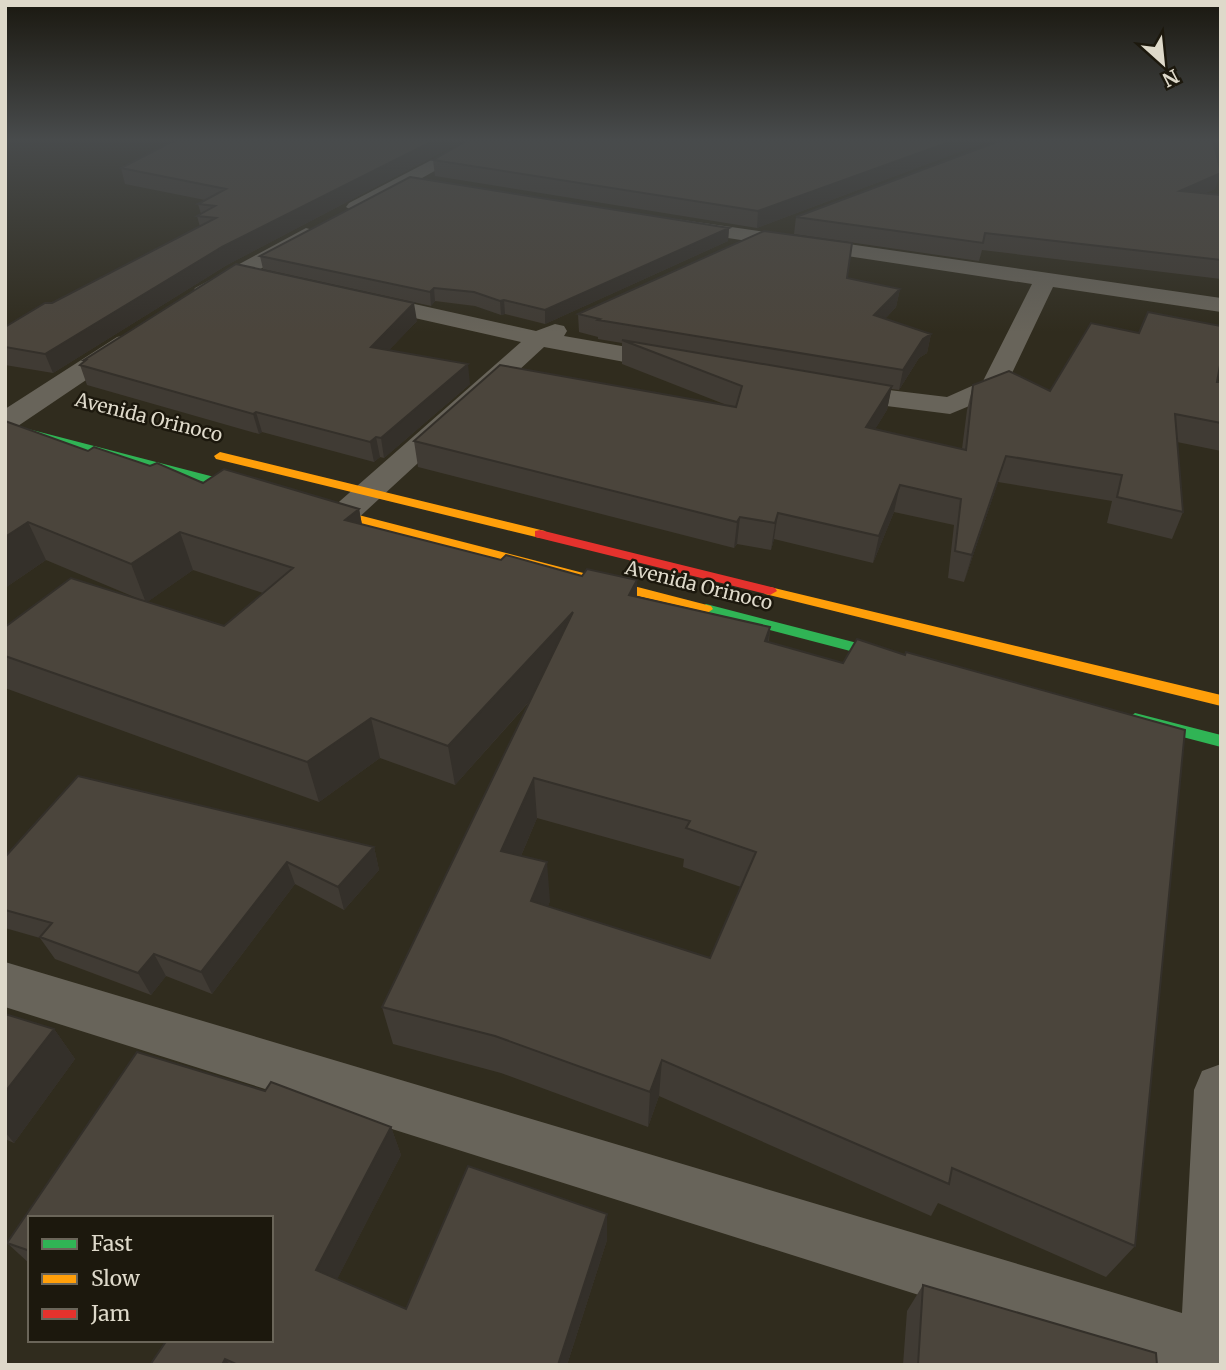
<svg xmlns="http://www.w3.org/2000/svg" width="1226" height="1370" font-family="Merriweather,serif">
<rect width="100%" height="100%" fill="#302c1e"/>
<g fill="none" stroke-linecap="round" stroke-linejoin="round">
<path fill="#68645a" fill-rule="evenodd" d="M470 140H490L363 211 356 213 346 207 349 203Z
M676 219 1221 298V312L1053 287 1003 392 950 414 839 400 829 398 826 392 829 386 839 384 947 397 983 381 1032 284 669 229 666 225 669 221Z
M306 228 313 230 316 234 313 238 211 298H195L192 293 195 288Z
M365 293 536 331 555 324 564 326 567 331 564 336 673 355 682 358 686 363 682 368 673 371 544 347 354 522 343 525 332 522 327 515 332 508 521 342 357 305 353 300 357 295Z
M126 335 135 337 138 342 135 347 15 428 5 430V409L117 337Z
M5 962 1182 1313 1194 1090 1202 1071 1221 1064V1365H1141L5 1007Z"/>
<path fill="#30b455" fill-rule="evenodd" d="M5 423 261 489 263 492 257 496 5 430Z
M706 604 904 655 912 660 904 665 701 612 699 609Z
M1135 713 1221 735V747L1129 723 1127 719Z"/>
<path fill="#ff9f0a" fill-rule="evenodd" d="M220 452 545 531 547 534 540 538 216 459 214 456Z
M312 503 711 606 713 609 706 614 307 510 306 507Z
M770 587 1221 695V706L765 594 763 591Z"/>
<path fill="#e5322d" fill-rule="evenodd" d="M540 530 775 588 777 591 770 595 535 537V531Z"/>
</g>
<path fill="#403b34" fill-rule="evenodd" d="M465 140 227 265 53 373 5 365V327L200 227 197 216 201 214 198 204 205 200 125 184 121 168Z
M468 140H991L757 228 435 176 433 160Z
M1215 189 1205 193 1221 195V279L982 250 979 261 794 234 796 217Z
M729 228 728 241 545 324 505 314 501 315 475 306 435 301 431 306 263 269 260 256Z
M847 278 900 289 896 307 885 319 931 334 927 353 919 358 899 390 891 389 887 410 875 429 962 449 967 410 973 385 1050 391 1217 382H1221V451L1177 442 1183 512 1172 539 1107 523 1112 501 998 482 964 582 948 578 954 525 894 512 873 563 774 539 771 550 737 544 734 548 418 467 414 441 724 404 622 364V343L598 339V337L579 332 578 314Z
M417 321 389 350 470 384 384 458 380 457 374 462 262 432 259 434 87 385 80 365 84 361V360Z
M5 421 88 451 150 466 203 483 359 509 362 525 637 596 770 627 769 642 1135 1246 1106 1277 938 1203 931 1216 659 1096 648 1127 501 1073 393 1044 382 1007 530 701 455 785 380 758 319 802 5 688V627L139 599 46 560 5 588ZM193 570 263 593 224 626 147 602ZM537 818 684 859 683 867 741 887 710 958 548 906 550 901 521 856Z
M374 847 379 870 344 910 295 884 212 994 166 976 151 995 55 959 40 938 5 928V857Z
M5 1014 54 1029 75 1059 14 1143 5 1139Z
M137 1052 265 1091 271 1082 391 1127 401 1155 337 1279 406 1309 468 1166 607 1214V1240L567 1365H150L166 1340H271V1218H30V1264L7 1243Z
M923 1285 1157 1365H903L907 1311Z"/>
<path fill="#34302a" d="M435 140H465L227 265 53 373 45 354 222 247Z
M955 140H991L757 228 758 211Z
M1221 173 1215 189 1174 207 1180 191Z
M729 228 728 241 545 324V310Z
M434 288 435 301 431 306 430 292Z
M900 289 896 307 871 334 874 315Z
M504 300 505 314 501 315 500 301Z
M414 303 417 321 374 366 371 347Z
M931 334 927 353 919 358 899 390 903 370 923 339Z
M468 364 470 384 384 458 381 438Z
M892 386 887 410 861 452 866 427Z
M256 412 262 432 259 434 253 414Z
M376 437 380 457 374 462 370 442Z
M1006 456 998 482 964 582 972 555Z
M900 485 894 512 873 563 879 536Z
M359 509 366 546 345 520Z
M778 513 774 539 771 550 775 523Z
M740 517 737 544 734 548 737 522Z
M28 522 46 560 5 588V537Z
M180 532 193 570 146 603 131 564Z
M637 580V619L629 595Z
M573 612 574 651 455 785 448 746Z
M770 627 765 667V641Z
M371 718 380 758 319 802 307 762Z
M534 778 537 818 506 891 501 851Z
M374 847 379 870 344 910 338 887Z
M287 862 295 884 212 994 201 972Z
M547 862 550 901 535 939 531 901Z
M154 954 166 976 151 995 138 973Z
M54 1029 75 1059 14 1143 5 1132V1092Z
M662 1060 659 1096 648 1127 650 1092Z
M391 1127 401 1155 329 1295 316 1270Z
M607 1214V1240L567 1365H558Z
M225 1359 231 1365H222Z"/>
<path fill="#4b453c" stroke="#34302a" stroke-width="2" fill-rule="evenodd" d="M175 140H435L222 247 45 354 5 347V327L45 303H52L216 218 197 216 215 206 198 204 226 189 121 168Z
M468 140H955L758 211 433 160Z
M1002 140H1213L1221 173 1180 191 1221 195V260L985 233 983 243 796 217Z
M410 177 729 228 545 310 504 300 500 301 474 292 434 288 430 292 260 256Z
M764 231 852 243 847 278 900 289 874 315 931 334 923 339 903 370 598 320 600 319 578 314Z
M236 264 414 303 371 347 468 364 381 438 376 437 370 442 256 412 253 414 80 365 86 360H84Z
M1148 312 1221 326V360L1217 382H1221V423L1175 414 1183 512 1117 497 1122 475 1006 456 972 555 955 551 961 499 900 485 879 536 778 513 775 523 740 517 737 522 414 441 500 365 736 407 742 386 622 340 892 386 866 427 966 450 973 385 1009 371 1050 391 1091 323 1139 333Z
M5 421 88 451 94 447 150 466 157 463 203 483 224 469 359 509 345 520 501 560 506 555 582 576 587 569 637 580 629 595 770 627 765 641 843 663 857 639 905 655 906 652 1185 730 1135 1246 952 1168 949 1184 662 1060 650 1092 495 1036 382 1007 573 612 448 746 371 718 307 762 5 656V627L71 578 224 626 293 568 180 532 131 564 28 522 5 537ZM534 778 690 821 686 828 756 852 710 958 531 901 547 862 501 851Z
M78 776 374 847 338 887 287 862 201 972 154 954 138 973 40 937 52 923 5 910V857Z
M5 1014 54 1029 5 1092Z
M137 1052 265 1091 271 1082 391 1127 316 1270 406 1309 468 1166 607 1214 558 1365H238L225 1359 222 1365H150L167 1340H271V1218H30V1251L7 1243Z
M923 1285 1156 1353 1157 1365H918Z"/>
<linearGradient id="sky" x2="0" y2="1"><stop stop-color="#1a1810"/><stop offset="0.42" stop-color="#484b4c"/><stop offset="1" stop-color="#484b4c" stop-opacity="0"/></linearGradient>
<rect width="1226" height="332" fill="url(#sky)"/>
<g text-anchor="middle" stroke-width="5" stroke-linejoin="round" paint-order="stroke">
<g font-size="19" fill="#ded9ca" stroke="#1c180d">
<text transform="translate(149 417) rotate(14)" y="7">Avenida Orinoco</text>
<text transform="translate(699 585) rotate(14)" y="7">Avenida Orinoco</text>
</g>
</g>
<rect width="1226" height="1370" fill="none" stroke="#ded9ca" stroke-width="14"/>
<rect x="28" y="1216" width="245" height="126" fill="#1c180d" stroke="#6a6559" stroke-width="2"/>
<rect x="42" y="1239" width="35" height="10" fill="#30b455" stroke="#6a6559" stroke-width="2"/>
<text x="91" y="1251" font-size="21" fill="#ded9ca">Fast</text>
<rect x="42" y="1274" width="35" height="10" fill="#ff9f0a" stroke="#6a6559" stroke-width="2"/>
<text x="91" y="1286" font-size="21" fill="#ded9ca">Slow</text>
<rect x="42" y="1309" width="35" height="10" fill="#e5322d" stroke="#6a6559" stroke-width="2"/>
<text x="91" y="1321" font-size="21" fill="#ded9ca">Jam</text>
<g transform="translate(1163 63) rotate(153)" stroke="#1c180d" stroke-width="5" paint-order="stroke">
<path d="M0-5L12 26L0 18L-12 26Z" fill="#ded9ca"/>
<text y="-10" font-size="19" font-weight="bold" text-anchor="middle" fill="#ded9ca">N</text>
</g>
</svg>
